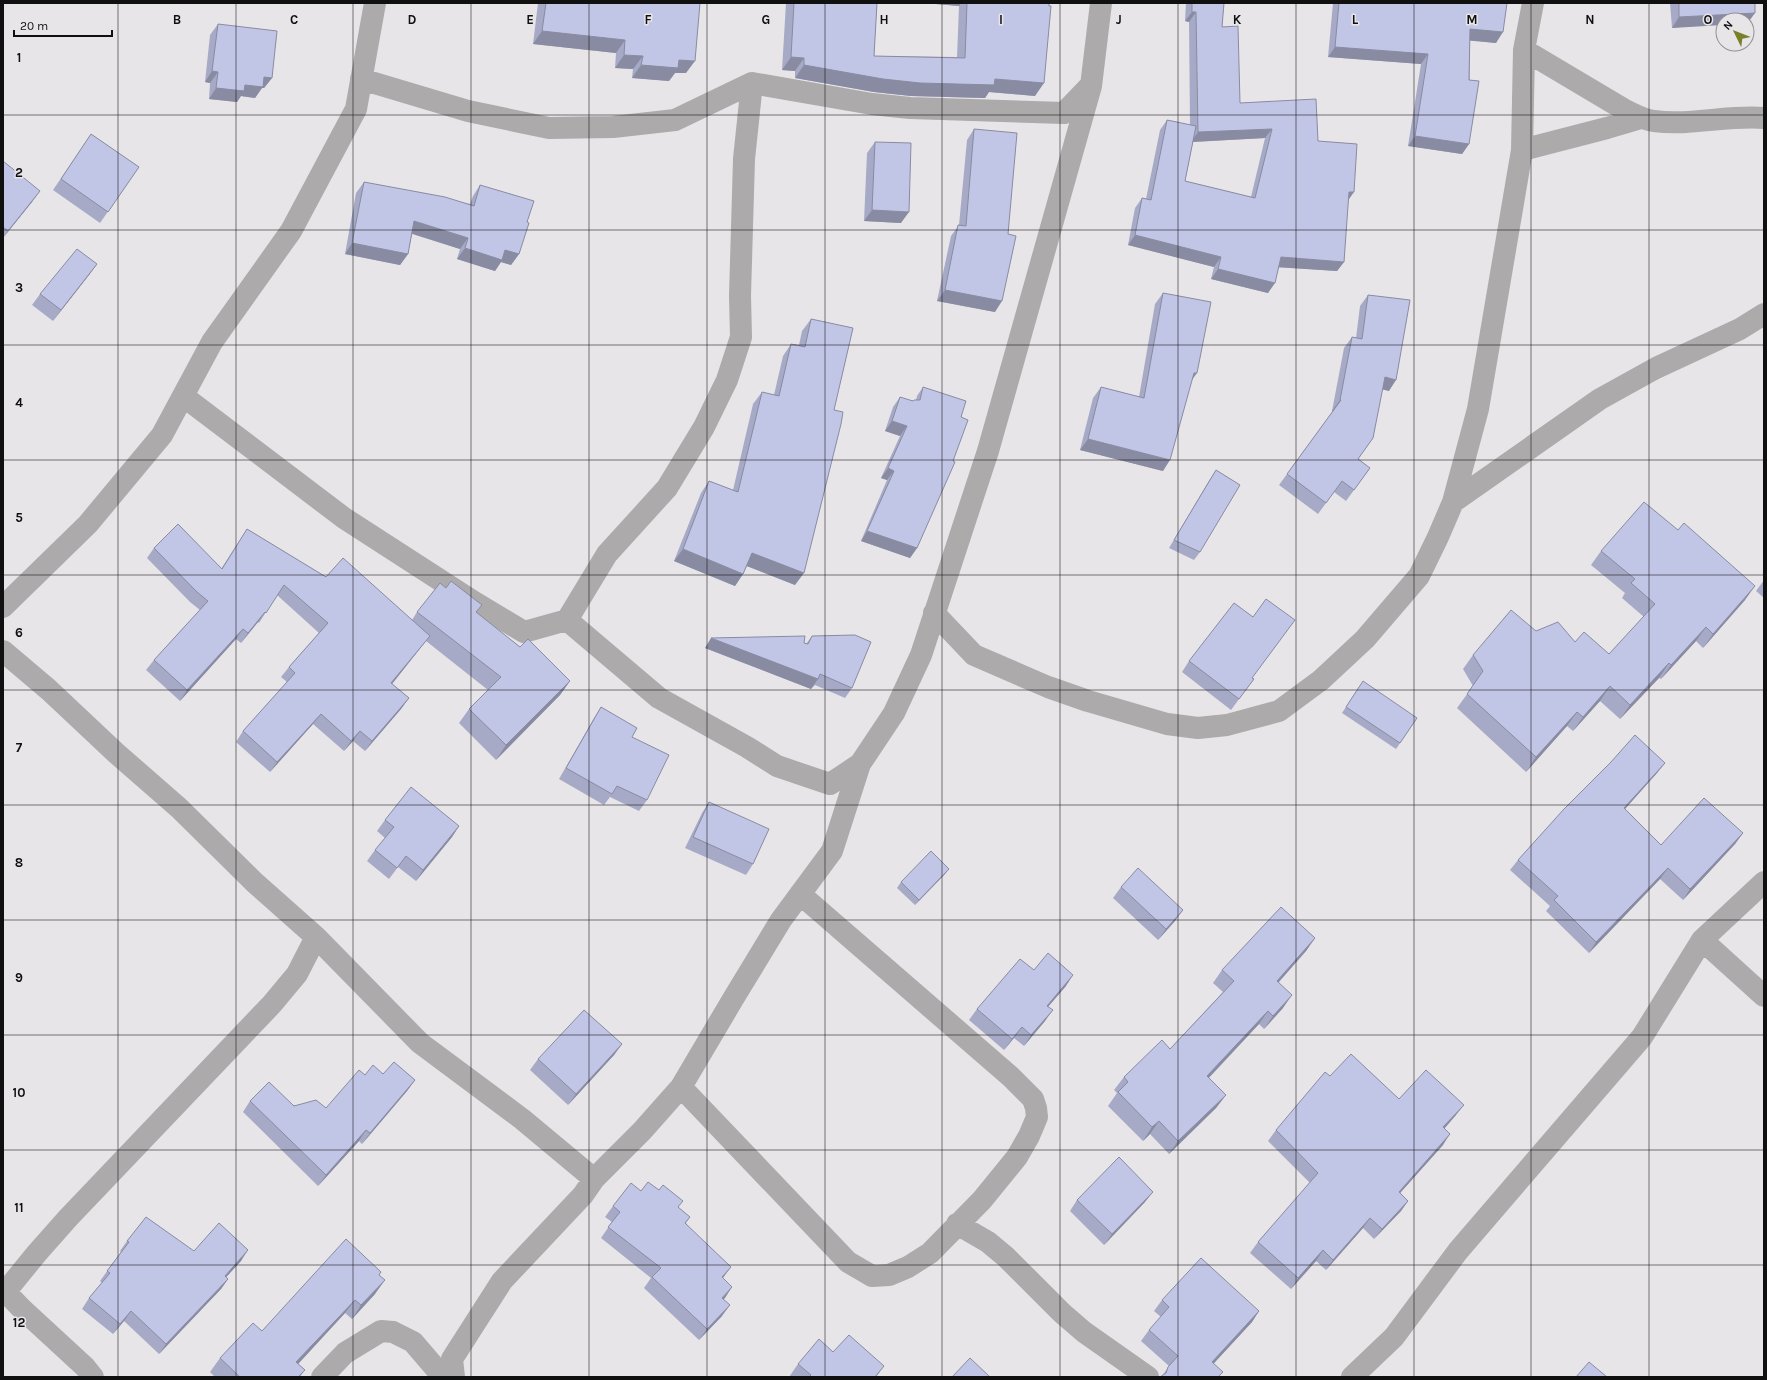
<svg xmlns="http://www.w3.org/2000/svg" width="1767" height="1380" font-family="Karla,sans-serif">
<rect width="100%" height="100%" fill="#e8e5e9"/>
<g fill="none" stroke-linecap="round" stroke-linejoin="round">
<path stroke="#acaaaa" stroke-width="22" d="M1524 50 1625 110C1634 114 1644 120 1654 121 1690 126 1727 115 1764 118
M361 79 468 111 549 128 613 127 675 120 752 83 872 104 910 108 1064 113 1090 86
M1522 150 1607 128 1641 118
M183 396 344 518 474 602 524 632 567 620 659 698 747 747 777 766 830 784 860 764
M1453 502 1600 399 1656 368 1740 329 1764 314
M3 607 88 524 162 435 212 342 291 231 356 109 375 3
M934 613 974 655 1048 687 1088 701 1167 724 1198 728 1227 725 1279 711 1321 680 1365 639 1419 576 1438 537 1453 502 1478 409 1522 150 1524 50 1533 3
M567 620 607 554 667 488 704 427 727 380 741 337 740 296 744 159 752 83
M3 651 49 690 116 753 179 808 254 882 316 937 420 1043 522 1119 594 1179
M1702 940 1764 996
M681 1087 848 1262 872 1276 889 1275 908 1267 930 1253 982 1200 1017 1157 1029 1136 1037 1117 1036 1108 1033 1099 1011 1077 800 894
M957 1224 988 1242 1006 1257 1062 1313 1084 1332 1148 1377
M3 1289 21 1308 85 1367 93 1377
M6 1291 37 1253 68 1218 272 1004 297 974 316 937
M322 1377 345 1353 381 1331 393 1332 413 1342 437 1370
M454 1377 452 1359 502 1281 583 1195 594 1179 642 1131 681 1087 733 999 781 920 832 851 860 764 894 713 921 655 988 451 1091 86 1101 3
M1352 1377 1394 1337 1458 1251 1642 1037 1702 940 1764 882"/>
</g>
<path fill="#a7aac6" fill-rule="evenodd" d="M538 3H700L686 73H675L669 81 632 78 633 69 615 68 616 53 533 44Z
M786 3H877L874 56 957 57 959 6 924 3H1049L1035 96 989 92 985 98 911 96 874 92 795 78V71L782 70Z
M1186 3H1224L1222 27 1240 103 1318 141 1348 200 1344 262 1337 271 1279 267 1268 293 1211 279 1214 267 1128 245 1135 208 1142 198 1146 199 1160 130 1167 120 1190 125 1189 22 1185 21ZM1265 138 1251 197 1185 181 1193 142Z
M1292 3H1507L1496 43 1470 40 1469 144 1462 154 1408 146 1421 64 1328 57 1333 3Z
M1670 3H1755L1747 24V20L1672 28Z
M218 24 272 78 264 88H262L255 98 241 96 237 102 209 99 210 83 205 82 210 35Z
M974 129 1008 234 995 312 937 301 951 236 959 225 967 140Z
M91 134 139 167 100 223 53 190Z
M875 142 901 223 864 221 867 153Z
M3 161 32 202 3 238Z
M364 182 470 204 473 196 480 185 527 222 519 254 511 265 501 262 495 271 457 259 460 249 412 234 408 254 400 265 345 254 356 193Z
M97 264 89 275 53 321 32 305 40 294Z
M1163 293V471L1080 450 1093 398 1101 387 1139 397 1155 304Z
M1368 295 1389 391 1382 389 1373 438 1358 459 1370 468 1346 501 1334 492 1318 514 1279 485 1333 411H1332L1344 348 1352 337 1356 338 1360 306Z
M811 319 834 410 795 585 747 566 743 574 735 586 674 561 701 493 709 481 733 490 753 404 762 392 774 395 783 356 791 344 799 345 802 331Z
M923 387 917 548 910 558 861 541 887 480 881 478 900 436 885 431 893 407 900 397 912 401 914 400H916L917 396Z
M1216 470 1200 552 1194 560 1169 548 1210 479Z
M247 529 326 577 412 620 417 612H476L520 647 570 681 560 695 496 760 459 723 469 709 488 690 426 641 392 684 409 698 401 709 365 751 353 741 344 751 313 724 270 772 236 742 243 731 287 682 281 677 289 667 319 633 277 595 259 623 258 622 241 643 236 639 180 701 146 670 154 660 200 610 190 602 147 558 154 548 221 569Z
M1601 551 1745 600 1703 648 1696 641 1661 679 1659 678 1620 719 1600 701 1573 731 1567 726 1526 772 1457 708 1473 686 1463 669 1473 655 1536 631 1575 642 1609 654 1644 617 1622 598 1625 593 1591 565Z
M1764 580V598L1756 591Z
M812 636 852 688 845 698 815 685 811 689 705 648 806 644Z
M1189 661 1253 678 1254 679 1231 710 1182 672Z
M1359 687 1417 718 1396 749 1342 713Z
M601 707 632 737 647 800 639 811 610 797 604 805 559 779 594 718Z
M1665 763 1657 773 1625 809 1661 845 1743 833 1735 844 1683 900 1660 879 1589 953 1546 911 1550 906 1510 870 1518 860Z
M709 802 753 864 746 875 685 848 702 813Z
M385 820 459 826 452 837 416 881 398 867 389 879 367 861 375 850 385 838 377 831Z
M945 874 915 905 897 888 901 882Z
M1121 887 1175 921 1158 940 1113 898Z
M1315 938 1306 951 1279 982 1283 1008 1264 1029 1259 1024 1209 1078 1226 1095 1216 1108 1169 1154 1150 1134 1143 1141 1108 1106 1117 1093 1114 1090 1124 1077 1170 1049 1223 992 1213 983 1222 970Z
M1034 970 1066 986 1048 1007 1045 1021 1024 1046 1014 1038 1004 1050 969 1020 977 1009Z
M622 1044 614 1055 568 1105 530 1070 538 1059Z
M383 1074 415 1080 407 1091 362 1144 359 1141 318 1186 243 1112 250 1101 326 1108 365 1075Z
M1399 1099 1456 1115 1444 1129 1443 1145 1400 1193 1408 1201 1401 1211 1374 1239 1363 1228 1326 1270 1316 1261 1291 1289 1250 1253 1258 1242 1310 1183 1268 1141 1276 1130Z
M641 1191 679 1208 690 1217 686 1223 723 1279 724 1299 722 1316 699 1340 644 1288 651 1278 601 1238 612 1222 605 1217 613 1206Z
M1077 1200 1145 1202 1104 1245 1070 1211Z
M127 1241 194 1251 241 1261 226 1277 228 1279 221 1289 159 1354 124 1321 113 1334 82 1309 89 1298 102 1283 100 1281 121 1252 120 1251Z
M379 1275 375 1294 352 1319 345 1313 298 1364 305 1370 300 1377H215L210 1372 220 1358 262 1331Z
M1162 1300 1259 1311 1252 1322 1214 1363 1162 1376 1169 1366 1141 1341 1149 1330 1161 1317 1154 1311Z
M833 1352 876 1377H789L798 1364Z"/>
<path fill="#888ba1" d="M924 3H961L959 6Z
M1192 12H1196L1189 22 1185 21Z
M1755 13 1747 24V20H1723V25L1672 28 1679 17Z
M1470 29 1503 32 1496 43 1463 40Z
M542 31 625 40 616 53 533 44Z
M1335 47 1428 54 1421 64 1328 57Z
M624 55 643 56 633 69 615 68Z
M791 57 804 58 795 71 782 70Z
M679 60 695 61 686 73H675L669 81 632 78 641 65Z
M804 65 995 79 1044 83 1035 96 989 92 985 98 911 96 874 92 795 78Z
M212 71 218 72 210 83 205 82Z
M264 77 272 78 264 88H262L255 98 241 96 237 102 209 99 216 88Z
M1272 129 1265 138 1191 142 1198 132Z
M1415 136 1469 144 1462 154 1408 146Z
M40 191 32 202 3 238 8 231Z
M1349 192H1354L1347 202Z
M872 210 909 212 901 223 864 221Z
M414 221 468 238 460 249 407 232Z
M1135 235 1221 257 1214 267 1128 245Z
M352 243 408 254 400 265 345 254Z
M465 248 505 250 519 254 511 265 501 262 495 271 457 259Z
M1281 257 1344 262 1337 271 1274 267Z
M97 264 89 275 53 321 61 310Z
M1218 269 1275 283 1268 293 1211 279Z
M945 290 1002 301 995 312 937 301Z
M1194 373H1197L1189 384Z
M1385 377 1396 380 1389 391 1377 388Z
M1340 400H1341L1334 411H1332Z
M892 421 907 426 900 436 885 431Z
M1088 439 1170 460 1163 471 1080 450Z
M888 468 894 471 887 480 881 478Z
M867 531 917 548 910 558 861 541Z
M683 549 743 574 735 586 674 561Z
M752 553 804 573 795 585 744 565Z
M1755 586 1745 600 1703 648 1713 634Z
M265 612 258 622 241 643 248 633Z
M1706 627 1696 641 1661 679 1671 665Z
M243 629 236 639 180 701 187 690Z
M430 636 422 646 384 694 391 683Z
M711 638 818 679 811 689 705 648Z
M1669 663 1659 678 1620 719 1630 705Z
M570 681 560 695 496 760 506 745Z
M1610 686 1600 701 1573 731 1583 717Z
M409 698 401 709 365 751 372 741Z
M1577 712 1567 726 1526 772 1536 757Z
M321 714 313 724 270 772 277 762Z
M360 731 353 741 344 751 351 741Z
M1665 763 1657 773 1616 819 1624 808Z
M459 826 452 837 416 881 423 870Z
M1743 833 1735 844 1683 900 1690 889Z
M1668 868 1660 879 1589 953 1596 942Z
M949 869 945 874 915 905 919 900Z
M1183 910 1175 921 1158 940 1166 929Z
M1315 938 1306 951 1268 994 1277 981Z
M1073 975 1066 986 1039 1017 1047 1006Z
M1292 995 1283 1008 1264 1029 1273 1016Z
M1053 1010 1045 1021 1024 1046 1031 1035Z
M1268 1011 1259 1024 1198 1089 1207 1076Z
M1022 1027 1014 1038 1004 1050 1012 1039Z
M622 1044 614 1055 568 1105 576 1094Z
M415 1080 407 1091 362 1144 370 1133Z
M1226 1095 1216 1108 1169 1154 1178 1141Z
M1464 1105 1456 1115 1436 1138 1443 1127Z
M1159 1121 1150 1134 1143 1141 1152 1127Z
M366 1130 359 1141 318 1186 326 1175Z
M1450 1134 1443 1145 1392 1202 1399 1192Z
M1153 1192 1145 1202 1104 1245 1112 1234Z
M1408 1201 1401 1211 1374 1239 1382 1229Z
M1370 1218 1363 1228 1326 1270 1333 1260Z
M248 1250 241 1261 218 1286 225 1276Z
M1323 1250 1316 1261 1291 1289 1298 1278Z
M731 1267 723 1278 714 1288 722 1277Z
M228 1279 221 1289 159 1354 166 1344Z
M385 1280 375 1294 352 1319 361 1305Z
M732 1287 725 1298 715 1309 722 1298Z
M355 1300 345 1313 287 1376 296 1362Z
M730 1305 722 1316 699 1340 707 1329Z
M131 1311 124 1321 113 1334 120 1324Z
M1259 1311 1252 1322 1205 1373 1212 1362Z
M884 1366 876 1377H875Z"/>
<path fill="#c2c6e6" stroke="#888ba1" d="M546 3H700L695 61 679 60 678 68 641 65 643 56 624 55 625 40 542 31Z
M794 3H877L874 56 965 58 967 3H1049V6H1051L1044 83 995 79 994 85 920 83 883 79 804 65V58L791 57Z
M1192 3H1224L1222 27 1238 26 1240 103 1316 99 1318 141 1357 144 1354 192H1349L1344 262 1281 257 1275 283 1218 269 1221 257 1135 235 1142 198 1151 200 1167 120 1196 126 1185 181 1255 198 1272 129 1198 132 1196 12H1192Z
M1339 3H1507L1503 32 1470 29 1469 80 1479 81 1469 144 1415 136 1428 54 1335 47Z
M1679 3H1755V13L1679 17Z
M218 24 277 31 272 78 264 77 263 87 245 85 244 91 216 88 218 72 212 71Z
M974 129 1017 133 1008 234 1016 236 1002 301 945 290 958 225 966 226Z
M91 134 139 167 108 212 61 179Z
M875 142 911 143 909 212 872 210Z
M3 161 40 191 8 231 3 227Z
M364 182 445 197 474 206 480 185 534 201 527 222 529 223 519 254 505 250 502 260 465 248 468 238 414 221 408 254 352 243Z
M77 249 97 264 61 310 40 294Z
M1163 293 1211 302 1197 373H1194L1170 460 1088 439 1101 387 1144 398Z
M1368 295 1410 300 1396 380 1385 377 1373 438 1358 459 1370 468 1354 490 1342 481 1326 503 1287 474 1341 400H1340L1352 337 1362 339Z
M811 319 853 328 834 410 843 412 841 424 804 573 752 553 743 574 683 549 709 481 738 492 762 392 779 396 791 344 805 347Z
M923 387 966 401 961 417 968 420 953 461 955 462 917 548 867 531 894 471 888 468 907 426 892 421 900 397 913 401 914 400H920Z
M1216 470 1240 485 1200 552 1174 540Z
M1644 502 1678 530 1684 523 1755 586 1713 634 1706 627 1671 665 1669 663 1630 705 1610 686 1583 717 1577 712 1536 757 1467 694 1483 671 1473 655 1511 610 1536 631 1558 622 1575 642 1584 632 1609 654 1655 604 1631 583 1635 579 1601 551Z
M178 524 222 569 247 529 326 577 343 558 430 636 391 683 409 698 372 741 360 731 351 741 321 714 277 762 243 731 295 673 289 667 328 623 284 585 266 613 265 612 248 633 243 629 187 690 154 660 208 601 197 592 154 548Z
M451 581 482 605 476 612 520 647 528 639 570 681 506 745 469 709 501 677 417 612 440 583 446 588Z
M1266 599 1295 620 1252 678 1254 679 1239 699 1189 661 1234 603 1253 617Z
M855 635 871 642 852 688 820 674 818 679 711 638 805 636 804 643 808 644 812 636Z
M1363 681 1417 718 1400 743 1346 707Z
M601 707 637 728 632 737 669 755 647 800 617 786 612 794 566 768Z
M1635 735 1665 763 1624 808 1661 845 1704 798 1743 833 1690 889 1668 868 1596 942 1554 900 1558 896 1518 860 1564 809 1611 762Z
M411 787 459 826 423 870 406 856 397 868 375 850 394 827 385 820Z
M709 802 769 829 753 864 693 837Z
M931 851 949 869 919 900 901 882Z
M1138 868 1183 910 1166 929 1121 887Z
M1281 907 1315 938 1277 981 1292 995 1273 1016 1268 1011 1207 1076 1226 1095 1178 1141 1159 1121 1152 1127 1118 1092 1128 1082 1124 1077 1162 1040 1170 1049 1234 981 1222 970Z
M1048 953 1073 975 1047 1006 1053 1010 1031 1035 1022 1027 1012 1039 977 1009 1020 959 1034 970Z
M584 1010 622 1044 576 1094 538 1059Z
M1351 1054 1399 1099 1426 1070 1464 1105 1443 1127 1450 1134 1399 1192 1408 1201 1382 1229 1370 1218 1333 1260 1323 1250 1298 1278 1258 1242 1318 1173 1276 1130 1325 1072 1330 1076Z
M394 1062 415 1080 370 1133 366 1130 326 1175 250 1101 269 1082 294 1106 316 1100 326 1108 359 1070 365 1075 373 1065 383 1074Z
M1119 1157 1153 1192 1112 1234 1077 1200Z
M648 1182 659 1190 663 1185 683 1201 678 1207 690 1217 685 1223 731 1267 722 1277 732 1287 722 1298 730 1305 707 1329 652 1277 661 1268 608 1227 620 1212 613 1206 631 1183 641 1191Z
M146 1217 194 1251 219 1223 248 1250 225 1276 228 1279 166 1344 131 1311 120 1324 89 1298 110 1273 107 1271 129 1242 127 1241Z
M346 1239 381 1272 379 1275 385 1280 361 1305 355 1300 296 1362 305 1370 298 1377H240L220 1358 253 1323 262 1331Z
M1201 1258 1259 1311 1212 1362 1223 1372 1218 1377H1160L1166 1373 1168 1367 1178 1356 1149 1330 1169 1307 1162 1300Z
M849 1335 884 1366 875 1377H809L811 1375 798 1364 819 1339 833 1352Z
M970 1358 990 1377H952Z
M1589 1362 1607 1377H1576Z"/>
<path fill="none" stroke="#111011" stroke-width="1" stroke-opacity="0.55" d="M118 3V1377M236 3V1377M353 3V1377M471 3V1377M589 3V1377M707 3V1377M825 3V1377M942 3V1377M1060 3V1377M1178 3V1377M1296 3V1377M1414 3V1377M1531 3V1377M1649 3V1377M3 115H1764M3 230H1764M3 345H1764M3 460H1764M3 575H1764M3 690H1764M3 805H1764M3 920H1764M3 1035H1764M3 1150H1764M3 1265H1764"/>
<g font-size="13" text-anchor="middle" font-weight="bold" fill="#111011" stroke="#e8e5e9" stroke-width="3" stroke-linejoin="round" paint-order="stroke">
<text x="177" y="24">B</text>
<text x="294" y="24">C</text>
<text x="412" y="24">D</text>
<text x="530" y="24">E</text>
<text x="648" y="24">F</text>
<text x="766" y="24">G</text>
<text x="884" y="24">H</text>
<text x="1001" y="24">I</text>
<text x="1119" y="24">J</text>
<text x="1237" y="24">K</text>
<text x="1355" y="24">L</text>
<text x="1472" y="24">M</text>
<text x="1590" y="24">N</text>
<text x="1708" y="24">O</text>
<text x="19" y="62">1</text>
<text x="19" y="177">2</text>
<text x="19" y="292">3</text>
<text x="19" y="407">4</text>
<text x="19" y="522">5</text>
<text x="19" y="637">6</text>
<text x="19" y="752">7</text>
<text x="19" y="867">8</text>
<text x="19" y="982">9</text>
<text x="19" y="1097">10</text>
<text x="19" y="1212">11</text>
<text x="19" y="1327">12</text>
</g>
<rect width="1767" height="1380" fill="none" stroke="#111011" stroke-width="8"/>
<g transform="translate(1735 32) rotate(313)"><circle r="19" fill="#e8e5e9" stroke="#929093"/>
<path d="M0-3L7 15L0 10L-7 15Z" fill="#7a7f29"/>
<text y="-6" font-size="11" font-weight="bold" text-anchor="middle" fill="#111011">N</text>
</g>
<path d="M14 30v6h98v-6" fill="none" stroke="#111011" stroke-width="2"/>
<text x="20" y="30" font-size="12" fill="#111011" stroke="#e8e5e9" stroke-width="3" paint-order="stroke">20 m</text>
</svg>
